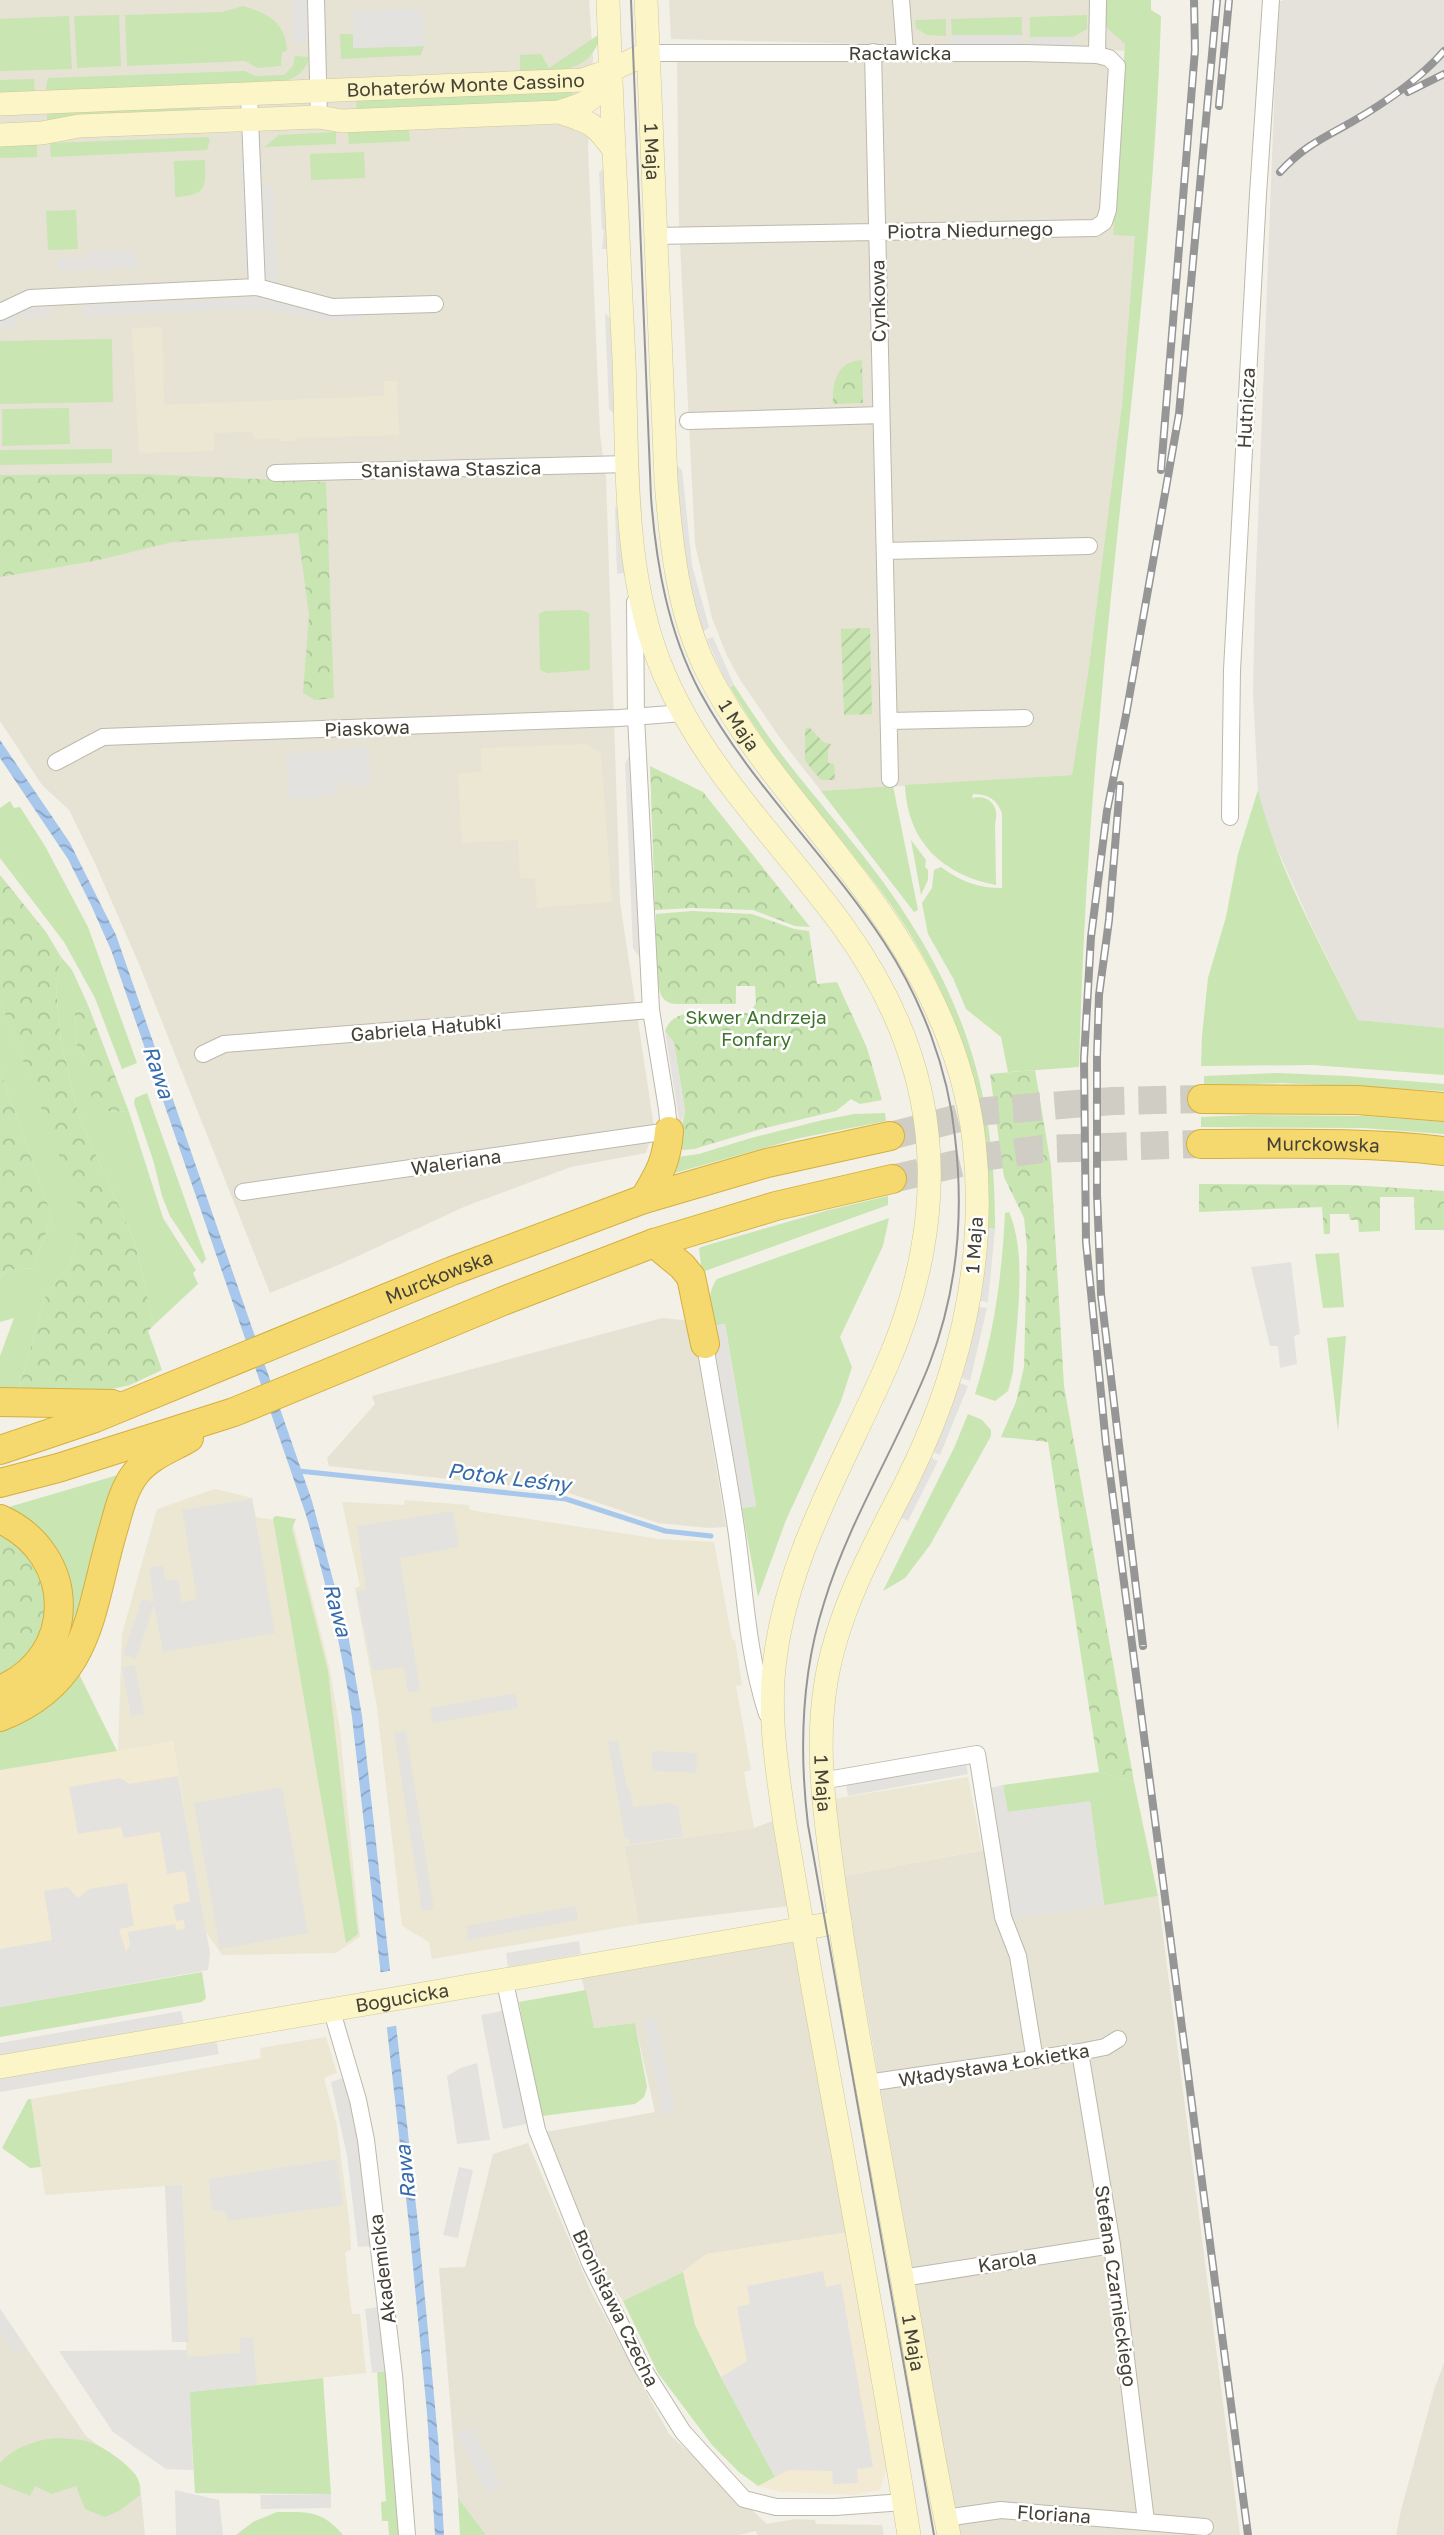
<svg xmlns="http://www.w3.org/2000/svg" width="1444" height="2535" font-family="'Golos Text',sans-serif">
<defs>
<pattern id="forest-crowns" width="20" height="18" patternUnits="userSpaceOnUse" patternTransform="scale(1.75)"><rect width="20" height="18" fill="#c8e5b2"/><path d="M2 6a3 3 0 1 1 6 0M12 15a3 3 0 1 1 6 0" fill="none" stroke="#adc69a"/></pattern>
<pattern id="garden-furrows" width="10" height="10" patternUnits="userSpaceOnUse" patternTransform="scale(1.75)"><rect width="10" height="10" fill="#c8e5b2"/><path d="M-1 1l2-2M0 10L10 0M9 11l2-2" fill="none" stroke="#adc69a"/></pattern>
<pattern id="water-waves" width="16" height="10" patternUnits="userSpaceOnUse" patternTransform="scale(1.75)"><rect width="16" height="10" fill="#a7c7ec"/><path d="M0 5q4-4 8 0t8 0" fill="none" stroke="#8aa3c0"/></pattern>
</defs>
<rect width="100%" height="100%" fill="#f2f0e7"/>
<path fill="#e6e3d5" d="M0 0H589L593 58 588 148 600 435 606 478 620 902 654 1127 646 1153 571 1167 466 1206 343 1263 270 1293 139 964 94 861 69 810 42 785 0 721Z
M669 0H1137L1138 51 671 39Z
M873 52 1075 54 1124 60 1113 234 1145 236 1089 666 1072 775 821 791 782 741 741 681 727 656 712 618 695 544 679 223 677 61Z
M662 1318 692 1321 726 1527 709 1528 658 1523 566 1492 329 1466 327 1458 375 1404 372 1396Z
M778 1819 790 1906 639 1924 624 1846 754 1828Z
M1000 1847 1012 1919 1158 1896 1240 2535H959L843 1876Z
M795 1935 850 2232 707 2254 683 2272 623 2301 600 2267 546 2132 655 2112 635 2023 594 2028 580 1972Z
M528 2143 590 2289 669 2434 767 2524 795 2519 815 2520 816 2524 882 2525 884 2535H757L756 2531 739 2535H486L458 2498 439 2268 465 2267 493 2154Z
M0 2309 86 2436 135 2474 140 2484 145 2535H0Z
M1444 2363V2535H1396L1401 2510 1434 2390Z"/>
<path fill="#f3ead3" d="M173 1741 210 1953 208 1970 0 2007V1770Z
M850 2232 888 2464 880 2490 854 2495 781 2492 758 2486 775 2477 695 2325 683 2272 707 2254Z"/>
<path fill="#e5e2dc" d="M1284 0H1444V1028L1358 1020 1312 927 1266 824 1258 790 1253 692 1255 598 1278 2Z"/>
<path fill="#ebe7d2" d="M162 327 164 405 384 396V381H397L399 435 295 438V441H280L279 438 253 439 252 432 214 433V451L139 453 132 328Z
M587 744 601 753 612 902 537 908 535 878H520L518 840 462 843 458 774 481 772V748Z
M215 1489 252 1498 256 1517 293 1523 330 1670 340 1730 360 1937 336 1953 222 1955 206 1932 173 1741 118 1751 122 1634 157 1509Z
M405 1500 468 1505 470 1510 659 1539 714 1542 732 1639 735 1640 742 1685 736 1686 751 1770 744 1772 754 1828 624 1846 639 1924 432 1959 429 1942 402 1926 377 1707 355 1588 360 1586 342 1502 404 1505Z
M968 1777 982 1850 843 1876 833 1799Z
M326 2037 337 2073 324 2078 337 2126 350 2228 351 2250 345 2252 350 2299 352 2314H360L366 2373 189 2392 186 2342H172L165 2186 45 2195 31 2099 261 2058 260 2048Z"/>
<path fill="#c8e5b2" d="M1105 0H1151V10L1161 16C1154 249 1120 480 1100 713 1089 830 1082 949 1079 1067L1008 1072 1001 1037 966 1009 953 978 928 934 922 903 932 888 934 870 941 867C960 881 977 888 1002 888V813C997 799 987 794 973 794L972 798C990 794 1000 807 995 824L996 885C943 875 907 842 905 785L1072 775 1089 666 1122 405 1135 236 1113 235 1125 44 1105 26Z
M243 6C268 13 286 23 287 51L282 52 281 66 258 68 245 61 127 66 125 15 222 12Z
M119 15 121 66 77 68 74 16Z
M1087 15V29L1073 37H1030V17Z
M69 16 72 69 0 71V19Z
M1022 17V35H952L951 19Z
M946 19V36L927 35 916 28 915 20Z
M601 33C592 75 554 71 520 73V55L541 54 549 68Z
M340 34H353L354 48 424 46 421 55 341 59Z
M295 56 309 57C306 73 293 79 279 83L45 93 48 78 245 71 255 76 284 75 293 66Z
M34 79 35 93 0 94V80Z
M571 91 574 96 571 101 357 111 356 100Z
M200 107V109L89 114 47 120V113Z
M409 129 410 141 349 144 348 131Z
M336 132V144L264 147 279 135Z
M208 137 210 140 207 150 51 157 50 143Z
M37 144V157L0 158V146Z
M364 152 365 178 311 180 310 154Z
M205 160C206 189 206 195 175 197L174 161Z
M76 210 78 249 48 250 46 211Z
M112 339 113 402 0 404V341Z
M69 408 70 444 2 446V409Z
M112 449V463L0 465V450Z
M581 610 589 613 590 670 547 673 540 670 539 614 544 611Z
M734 685C752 712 769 739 789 764 830 817 877 867 912 925 973 1022 996 1115 995 1229L987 1228C997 1105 952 985 878 887 828 821 772 760 730 687Z
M893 786 918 910 914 912 821 791Z
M1258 790C1277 868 1322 947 1358 1020L1444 1028V1075L1313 1065 1201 1066 1202 1036 1208 978 1226 917 1238 854Z
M10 801 14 808 20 807 45 846 88 927 137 1063 122 1069 95 998 64 942 0 858V808Z
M911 840 926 860 925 867 928 870V880L921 895Z
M61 957 72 970 88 1005 75 1013 77 1050 87 1058V1083L103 1111 129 1112 163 1218 196 1270 193 1273 198 1284 154 1325 135 1243 79 1116 61 1042 56 989Z
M0 1000 81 1210 75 1249 69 1267 46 1294 18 1392H0V1356L14 1318 0 1322V1277L7 1270 33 1268 52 1217 0 1070Z
M1278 1073 1346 1076 1444 1084V1091L1281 1083 1204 1086V1076Z
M147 1093 206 1259 202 1264 170 1216 162 1196 154 1163 134 1103 135 1098Z
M885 1113 886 1121 800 1138 671 1174 678 1157 699 1154 751 1138 823 1120 854 1114Z
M1251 1115 1365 1116 1444 1122V1134L1363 1128 1201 1127V1117Z
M888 1196V1205L702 1272 699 1249 701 1247 829 1210Z
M1009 1212C1028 1256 1016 1325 1013 1372L1008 1391 995 1401 975 1394C994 1334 1002 1276 1005 1213Z
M889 1218 883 1246 840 1337 852 1367 841 1401 786 1520 758 1597 742 1508 756 1506 725 1324 711 1326C709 1311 707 1292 717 1279Z
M1339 1253 1344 1307 1323 1308 1315 1254Z
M1346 1336 1338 1431 1327 1338Z
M968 1414 982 1420 991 1430V1436L930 1545 905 1578 883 1591 954 1448Z
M118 1475 72 1638 0 1701 34 1525 9 1507Z
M276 1516 296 1519 292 1528 328 1671 358 1934 346 1943 273 1518Z
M78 1672 117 1751 0 1770V1729Z
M1099 1772 1134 1782 1158 1896 1104 1905 1090 1802 1007 1812 1003 1785Z
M202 1972 206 1998 202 2002 0 2037V2007Z
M586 1990 594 2028 635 2023 647 2087 644 2097 635 2104 542 2116 540 2113 519 2002Z
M28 2099H31L41 2167 30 2168 2 2148Z
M683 2272 695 2325 721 2377 775 2477 758 2486 739 2472 713 2446 658 2373 623 2301Z
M386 2371 399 2535H389L388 2521H382L381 2502 386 2501 377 2372Z
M323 2378 331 2494 195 2493 189 2392Z
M59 2438C66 2439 74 2439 82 2440 99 2443 123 2460 134 2473 140 2480 140 2487 140 2495L119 2511 105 2517 85 2509 76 2486 52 2494 35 2486 30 2496 0 2484V2463C14 2447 38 2439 59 2438Z
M458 2498 486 2535H460Z
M277 2512C308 2512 322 2510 343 2535H236L253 2522Z"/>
<path fill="url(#forest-crowns)" d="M862 360 863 403 833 404C832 383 837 361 862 360Z
M143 474 326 482 334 698 315 700 303 693 309 615 298 533 173 542 94 561 0 577V475Z
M650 766 703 792 810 927 795 926 753 910 692 908 655 910Z
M0 875 46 932 61 957 56 989 61 1042 79 1116 135 1243 154 1325 148 1331 162 1370 130 1385 103 1391 18 1392 46 1294 69 1267 75 1249 80 1210 0 1000Z
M692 911 752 914 794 929 809 931 817 984 837 982 867 1048 882 1100 860 1104 851 1099 836 1111 761 1129 694 1149 683 1150 678 1146 685 1111 674 1043 665 1031C669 1021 674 1017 685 1014L750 1013 756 1003 755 986H736V1004H676C669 1004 662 1000 660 992 654 974 656 934 656 914Z
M88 1005 129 1112 103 1111 95 1107 87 1083V1058L77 1050 75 1013Z
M0 1070 52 1217 33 1268 7 1270 0 1277Z
M1035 1070 1051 1166 1064 1386 1134 1782 1099 1772 1048 1442 1001 1437 1016 1402 1024 1367 1027 1247 1024 1218 1004 1177 990 1074Z
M1199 1184 1351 1185 1444 1191V1230H1415L1414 1197H1380V1231L1359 1232 1358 1220H1350L1349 1214H1330V1234H1324L1322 1207 1199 1212Z
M0 1529 13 1537 43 1575 47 1619 30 1654 0 1677Z"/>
<path fill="url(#garden-furrows)" d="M870 628 872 714 844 715 841 629Z
M809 727 823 742 831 744 828 749V763L834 764 835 780H821L805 761V729Z"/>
<path fill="#e4e2df" d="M292 0H307L308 43H293Z
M424 9 425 46 353 48V11Z
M952 35H1022L1023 46H952Z
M1030 37H1073V47H1030Z
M257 157H262L263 186H273L277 283 262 276Z
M240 158H246L250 263 244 272Z
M606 165 609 249H602L604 230 602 229 599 173Z
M136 250 137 268 58 271V259L86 258V252Z
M258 298 329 312 359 311V320L329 321 258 308 82 316V305Z
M50 307V317L24 318V315H18V327L0 328V318L24 308Z
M605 313 612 320 616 416 609 409Z
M675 464 682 470 692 565 709 627 703 632 685 567Z
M615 507H621L624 573 617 574Z
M713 637 734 685 728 688 707 639Z
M368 747 371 785 346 787 341 781H337L336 796 289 799 286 754Z
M632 750 640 958 633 948 625 764Z
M665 1031 674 1043 685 1111 680 1126Z
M987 1228 995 1229 988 1302 980 1301Z
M1291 1262 1300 1334 1294 1336 1297 1364 1280 1368 1278 1346H1270L1251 1267Z
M979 1307 987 1308 970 1381 962 1378Z
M725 1324 756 1506 742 1508 711 1326Z
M960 1383 968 1386 940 1455 933 1452Z
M930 1457 938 1461 908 1521 900 1517Z
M252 1499 275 1633 163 1652 154 1605 136 1659 123 1655 142 1599 154 1602 149 1568 163 1565 166 1581 178 1579 182 1602 197 1599 182 1510Z
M453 1511 459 1547 400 1558 420 1691 408 1693 404 1667 373 1671 356 1591 366 1590 357 1526Z
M135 1665 144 1713 131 1716 122 1668Z
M515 1693 518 1708 433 1723 430 1708Z
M406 1731 434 1909 422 1911 394 1733Z
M618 1740 627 1787 631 1794 633 1807 669 1803 678 1806 683 1837 630 1844 629 1838 625 1839 608 1742Z
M652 1751 697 1753 696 1773 652 1771Z
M966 1763 968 1774 848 1796 846 1785Z
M178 1776 210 1953 208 1970 0 2007V1949L52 1940 44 1891 68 1887 78 1898 89 1889 127 1883 134 1926 119 1929 126 1952 130 1945 128 1932 175 1924 176 1930 185 1929 184 1920 176 1921 173 1905 190 1902 185 1871 167 1874 160 1832 124 1838 121 1827 78 1834 69 1787 120 1778 129 1784Z
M1003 1785 1008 1812 1090 1801 1104 1905 1012 1919 990 1788Z
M282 1787 308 1933 220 1949 194 1803Z
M576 1906 578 1920 468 1940 466 1926Z
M579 1941 581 1954 508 1967 506 1953Z
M506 2010 530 2123 503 2129 481 2015Z
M181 2011 184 2025 0 2057V2043Z
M656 2018 675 2112 663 2115 644 2021Z
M216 2040 219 2054 0 2092V2077Z
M477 2063 490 2140 457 2144 447 2076 461 2068Z
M343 2078 353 2114 361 2156 371 2246 358 2247 347 2156 331 2082Z
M337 2159 343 2205 228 2221 225 2212 212 2210 209 2179Z
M459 2167 473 2170 458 2238 443 2235Z
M182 2185 189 2342H172L165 2186Z
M823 2271 826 2287 841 2284 873 2467 857 2469 858 2483 833 2484 832 2471 789 2470 775 2477 721 2377 747 2361 737 2307 750 2304 747 2286Z
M379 2307 386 2371 372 2373 365 2309Z
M0 2309 26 2347 15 2354 0 2332Z
M253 2337 257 2385 190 2392 193 2470 166 2469 113 2432 59 2351 187 2350V2357L240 2353V2338Z
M473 2427 503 2486 488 2494 457 2435Z
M175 2490 219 2500 223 2535H176Z
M331 2494V2508L261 2509 260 2495Z"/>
<path fill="url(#water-waves)" d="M0 740 70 843 116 935 312 1501 349 1640 362 1716 418 2224 439 2449 444 2535H435L427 2413 409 2225 352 1717C342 1649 326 1582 306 1515L111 950 91 905 68 859 0 758Z"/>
<path fill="#f2f0e7" d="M394 1970 400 2025 383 2028 377 1973Z"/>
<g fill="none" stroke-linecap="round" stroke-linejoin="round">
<path stroke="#a7c7ec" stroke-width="5" d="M299 1471 566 1499 665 1531 711 1536"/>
<path stroke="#cfcdc4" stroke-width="28" stroke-dasharray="28 14" stroke-linecap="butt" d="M890 1136 986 1111 1113 1101 1202 1099
M892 1179 990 1156 1042 1149 1201 1144"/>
<defs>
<path id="street" d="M316 0 319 117
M901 0 905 52
M873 52 890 779
M648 53H1026L1097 55 1098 0
M249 94 257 287 332 307 435 304
M655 236 1095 228 1104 222 1108 210 1117 66 1109 58 1097 55
M0 312 30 298 257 287
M688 421 881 415
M275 473 628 464
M885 551 1089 546
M889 721 1025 718
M56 762 103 737 619 718 683 713
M1230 817 1232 670 1258 194 1271 0
M203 1054 224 1044 651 1010
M243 1192 669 1131 667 1109 651 1010 636 717 635 602
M705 1344C715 1407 728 1471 737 1535 745 1595 748 1656 767 1714
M821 1781 977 1754 1003 1917 1018 1956 1035 2060
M504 1978 537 2130 590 2263 642 2367 683 2432 744 2499 776 2507H835L904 2502
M331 2008 358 2100 366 2140 394 2375 407 2535
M1080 2052 1112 2245 1146 2521
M867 2083 1080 2052 1105 2047 1118 2039
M902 2278 1112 2245
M945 2518 1001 2510 1205 2527"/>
<g id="secondary">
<path d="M608 0C612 120 618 240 624 360 628 465 622 578 665 676 706 771 782 843 842 925 887 987 919 1057 927 1133 936 1212 918 1295 886 1367 842 1468 781 1566 773 1679 770 1728 778 1776 785 1825 794 1878 803 1930 812 1983 845 2167 880 2350 909 2535"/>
<path id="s1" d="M646 0 666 480C671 544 678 613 707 671 742 740 793 797 840 858 906 941 962 1033 974 1141 987 1259 960 1374 908 1479 875 1544 838 1609 826 1682 817 1736 822 1791 829 1845 837 1910 848 1975 859 2040 873 2119 888 2198 902 2277 917 2363 931 2449 949 2535"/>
<path id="s2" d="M0 104 582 80 611 70 648 53"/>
<path d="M559 112C590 122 595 123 614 150"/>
<path d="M0 135 42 133 79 126 319 117 342 121 559 112C592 102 594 100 611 70"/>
<path id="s3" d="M0 2067 840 1922"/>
</g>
<g id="highway">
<path d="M1202 1099 1357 1100 1444 1107"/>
<path id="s4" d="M1201 1144C1282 1144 1363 1141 1444 1151"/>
<path d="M644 1199C659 1174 667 1161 669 1131"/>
<path d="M654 1243 682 1266 691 1277 705 1344"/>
<path d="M0 1402 112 1404"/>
<path id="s5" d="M0 1450 95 1418 452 1271 644 1199 767 1163 890 1136"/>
<path d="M0 1483 58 1468 234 1412 503 1301 654 1243 776 1206 892 1179"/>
<path d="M0 1519C78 1554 79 1657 0 1690"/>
<path d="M0 1717C93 1680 89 1610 114 1527 119 1509 124 1488 136 1473 149 1456 172 1448 189 1438"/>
</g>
</defs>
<use href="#street" stroke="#bdb9aa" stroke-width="18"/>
<use href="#secondary" stroke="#d0c899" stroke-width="24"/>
<use href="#highway" stroke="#d4af3f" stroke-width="30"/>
<use href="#street" stroke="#fff" stroke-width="16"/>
<use href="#secondary" stroke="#fbf5c8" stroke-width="23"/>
<use href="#highway" stroke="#f5d96f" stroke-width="28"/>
<path stroke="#969696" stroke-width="2" d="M631 0 651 497C656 564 668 632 700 692 750 784 827 855 884 942 922 1000 948 1069 955 1137 964 1214 957 1293 929 1365 897 1446 849 1520 824 1603 801 1675 799 1750 808 1825L934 2535"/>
<defs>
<path id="rail" d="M1217 0 1179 414 1126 715 1107 811 1091 937 1084 1059 1086 1242 1106 1444 1248 2535
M1408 92 1444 74
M1219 106 1229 0
M1280 172C1303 147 1321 139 1350 123 1383 104 1419 80 1444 51
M1161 470 1195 50 1194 0
M1120 785 1109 920 1099 995 1097 1057V1194L1101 1294 1143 1646"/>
</defs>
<use href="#rail" stroke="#969696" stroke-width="8"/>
<use href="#rail" stroke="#fff" stroke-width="5" stroke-dasharray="16" stroke-linecap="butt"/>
</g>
<g text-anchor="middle" stroke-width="5" stroke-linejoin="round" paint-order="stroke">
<g font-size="19" fill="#454136" stroke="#fff">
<text x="900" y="60">Racławicka</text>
<text dy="7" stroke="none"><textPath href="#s2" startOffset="466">Bohaterów Monte Cassino</textPath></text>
<text dy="7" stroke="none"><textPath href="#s1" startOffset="152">1 Maja</textPath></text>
<text transform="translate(970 230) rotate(-1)" y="7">Piotra Niedurnego</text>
<text transform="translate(878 301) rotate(-91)" y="7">Cynkowa</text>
<text transform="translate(1246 408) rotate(-87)" y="7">Hutnicza</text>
<text transform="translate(451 469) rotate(-1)" y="7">Stanisława Staszica</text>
<text dy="7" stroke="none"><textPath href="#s1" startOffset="740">1 Maja</textPath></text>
<text transform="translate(367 728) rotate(-2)" y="7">Piaskowa</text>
<text transform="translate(426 1028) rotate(-5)" y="7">Gabriela Hałubki</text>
<text dy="7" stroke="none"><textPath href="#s4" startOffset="122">Murckowska</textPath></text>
<text transform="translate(456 1162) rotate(-8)" y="7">Waleriana</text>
<text transform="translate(974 1245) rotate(-86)" y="7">1 Maja</text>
<text dy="7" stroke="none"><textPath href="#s5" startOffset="472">Murckowska</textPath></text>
<text dy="7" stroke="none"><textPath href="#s1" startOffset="1895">1 Maja</textPath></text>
<text dy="7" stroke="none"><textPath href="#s3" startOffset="408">Bogucicka</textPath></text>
<text transform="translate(994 2065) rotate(-9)" y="7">Władysława Łokietka</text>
<text transform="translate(1007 2261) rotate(-9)" y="7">Karola</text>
<text transform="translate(382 2269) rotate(-97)" y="7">Akademicka</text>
<text transform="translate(1116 2286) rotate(82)" y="7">Stefana Czarnieckiego</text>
<text transform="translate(616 2308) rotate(64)" y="7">Bronisława Czecha</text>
<text dy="7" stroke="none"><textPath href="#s1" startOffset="2462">1 Maja</textPath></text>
<text transform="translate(1054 2514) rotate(4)" y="7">Floriana</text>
</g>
<g font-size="19" fill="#3f742d" stroke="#fff">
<text x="756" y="1024">Skwer Andrzeja<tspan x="756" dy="22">Fonfary</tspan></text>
</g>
<g font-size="21" font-style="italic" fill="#366bab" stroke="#fff">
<text transform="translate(158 1072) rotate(71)" y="7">Rawa</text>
<text transform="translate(509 1478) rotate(7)" y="7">Potok Leśny</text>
<text transform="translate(337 1610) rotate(75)" y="7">Rawa</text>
<text transform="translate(406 2172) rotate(-96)" y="7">Rawa</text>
</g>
</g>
</svg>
